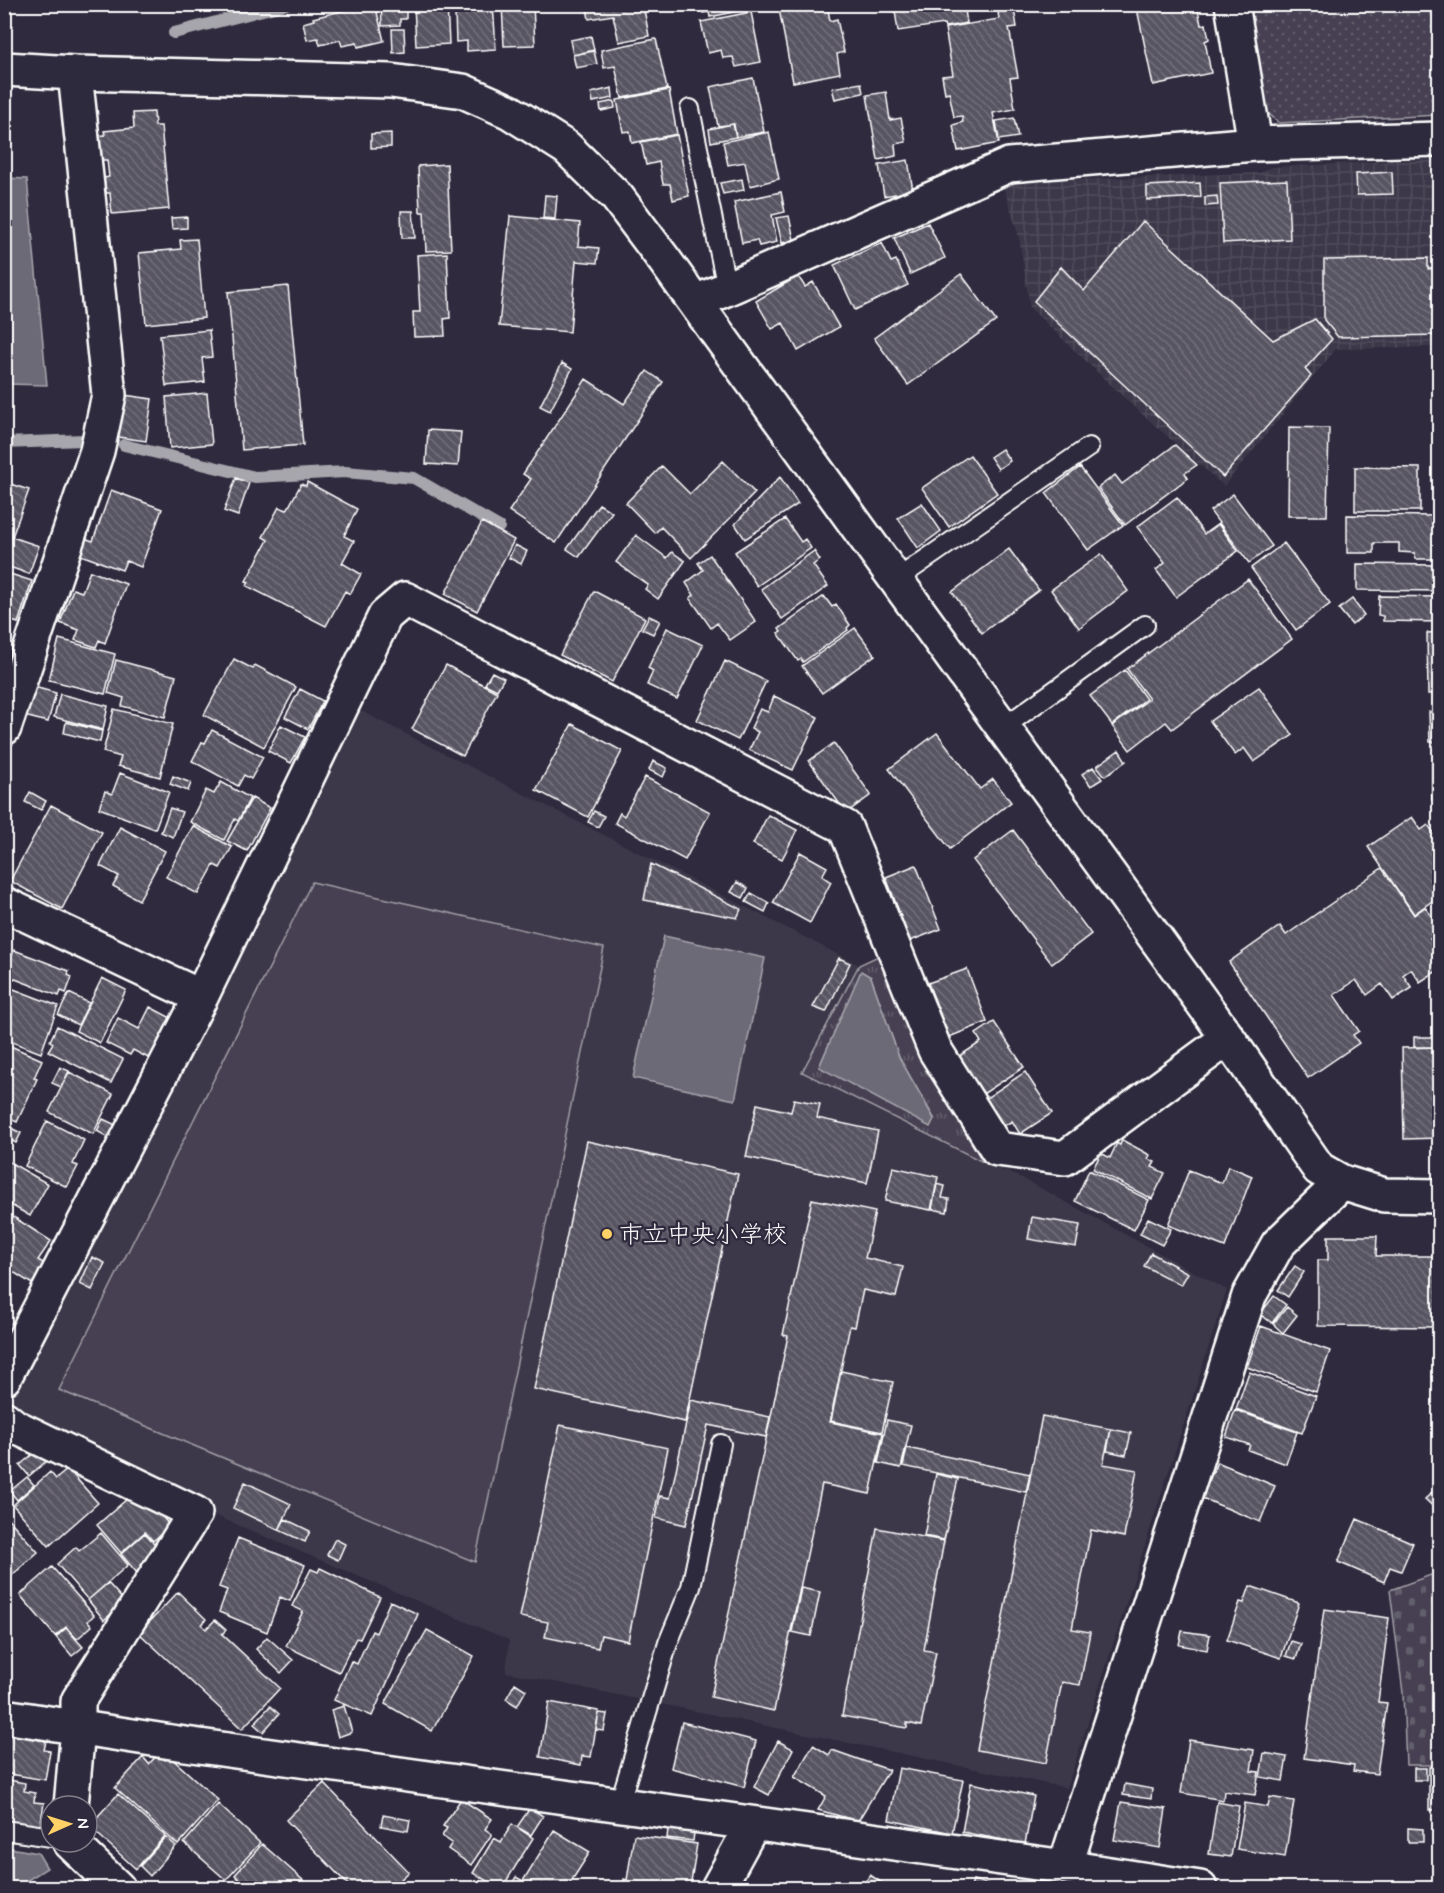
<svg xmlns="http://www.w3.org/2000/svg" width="1444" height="1893" font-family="Mynerve,'Klee One',sans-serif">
<defs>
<pattern id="industrial-grid" width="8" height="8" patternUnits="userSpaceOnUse" patternTransform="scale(1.5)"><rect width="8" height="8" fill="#3c3749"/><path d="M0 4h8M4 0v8" fill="none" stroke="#504b5b"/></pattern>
<pattern id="grass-tufts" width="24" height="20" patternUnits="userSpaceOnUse" patternTransform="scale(1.5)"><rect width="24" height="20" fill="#464152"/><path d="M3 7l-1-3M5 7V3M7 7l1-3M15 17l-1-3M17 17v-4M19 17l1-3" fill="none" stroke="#625e6c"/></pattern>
<pattern id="cemetery-stones" width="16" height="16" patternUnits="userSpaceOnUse" patternTransform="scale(1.5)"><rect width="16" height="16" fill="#464152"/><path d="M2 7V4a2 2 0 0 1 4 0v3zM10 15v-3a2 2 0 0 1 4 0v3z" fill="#625e6c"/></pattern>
<pattern id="park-dots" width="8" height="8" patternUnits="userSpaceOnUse" patternTransform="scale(1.5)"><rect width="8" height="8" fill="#464152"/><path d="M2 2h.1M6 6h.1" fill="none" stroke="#625e6c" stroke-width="1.8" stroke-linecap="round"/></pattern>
<pattern id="building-back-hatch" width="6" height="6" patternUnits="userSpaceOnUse" patternTransform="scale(1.5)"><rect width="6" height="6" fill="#595564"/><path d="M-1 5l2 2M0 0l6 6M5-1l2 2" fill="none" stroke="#726e7b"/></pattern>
</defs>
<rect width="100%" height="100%" fill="#2f2a3d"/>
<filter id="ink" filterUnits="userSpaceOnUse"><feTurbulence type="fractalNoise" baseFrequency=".0167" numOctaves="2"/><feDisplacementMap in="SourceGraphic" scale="12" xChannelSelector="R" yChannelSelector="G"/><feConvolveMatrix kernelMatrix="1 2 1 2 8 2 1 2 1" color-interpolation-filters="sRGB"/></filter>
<g filter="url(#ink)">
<path fill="#3c3749" d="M359 710 859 965 802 1072 983 1162 1022 1178 1227 1290 1067 1788 506 1672 509 1640 207 1512 16 1415 5 1392 186 1054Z"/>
<path fill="url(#industrial-grid)" d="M1439 159V347L1336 349 1224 486 1134 407 1030 308 1019 237 1002 182 1259 173 1271 167Z"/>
<path fill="url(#grass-tufts)" stroke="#a2a0a8" stroke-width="1.5" fill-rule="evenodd" d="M878 956 918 1054 983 1162 802 1072 859 965ZM861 972 871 977 899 1057 934 1118 819 1067Z"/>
<path fill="url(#cemetery-stones)" stroke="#a2a0a8" stroke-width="1.5" d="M1439 1572V1765H1406L1403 1693 1390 1590Z"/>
<path fill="url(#park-dots)" stroke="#a2a0a8" stroke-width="1.5" d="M1247 5H1439V115L1279 123 1265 110Z"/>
<path fill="#464152" stroke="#a2a0a8" stroke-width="1.5" d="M312 882 604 948 475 1562 59 1390Z"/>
<path fill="#6d6a77" stroke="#a7a6ad" stroke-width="1.5" d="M5 178 27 179 47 385 5 384Z
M664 936 765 958 735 1100 633 1078Z
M861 971 871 977 899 1057 934 1119 930 1127 819 1067Z
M5 1847 38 1853 47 1868 15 1888H5Z"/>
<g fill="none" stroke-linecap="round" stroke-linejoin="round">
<path stroke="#a7a6ad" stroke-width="12" d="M174 33 286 4
M4 443 84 440
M124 445 255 477 345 472 414 478 499 527"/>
</g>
<path fill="url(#building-back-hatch)" stroke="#fff" stroke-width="1.5" d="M369 4H375L384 41 358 47 357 43 342 46 340 40 320 45 318 38 307 40 303 23 314 20 313 18Z
M381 4H406V19H400V25L382 26Z
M414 4H447L449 44 416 46Z
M465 4H493L496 49 467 51V41L456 42 455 13 465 12Z
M502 4H533L535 45 504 46Z
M586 4H643L649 36 619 42 613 15 589 19Z
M695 4H742L743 10 710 17 709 12 703 13 702 7 696 9Z
M778 4H827L830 21 837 19 844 52 837 54 840 73 793 82Z
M894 4H964L967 23 945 27 944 24 898 31Z
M1136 4H1197L1201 25 1206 24 1209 39 1205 41 1211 73 1153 85Z
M1014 9 1017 27 1009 28 1018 77 1010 78 1015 109 993 113 999 143 958 151 953 125 963 122 962 116 954 117 949 92 945 93 942 76 953 75 945 28 999 19 998 12Z
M751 12 761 62 736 67 733 57 723 58 721 50 708 53 701 22Z
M392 29H404L405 52 393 53Z
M591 36 594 50 573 55 570 40Z
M656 39 667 89 622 98 615 66 604 68 601 50Z
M594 51 597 64 576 68 573 55Z
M753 78 764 132 736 137 734 124 718 126 710 87Z
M861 83 863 93 835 99 832 88Z
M612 88 613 98 593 102 591 93Z
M669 90 677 134 632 143 630 131 623 132 617 100Z
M886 92 890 120 901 118 906 142 895 144 896 156 878 160 867 95Z
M614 101 615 108 601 111 600 104Z
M154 112 155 126H161L169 209 112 214 110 193H106L104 178 109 177 107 160H99L96 136 105 135 104 131 134 128 133 113Z
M1014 118 1018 137 999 140 996 121Z
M733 124 736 137 711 142 709 129Z
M769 132 779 179 750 186 745 162 728 165 723 142Z
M391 133V147L371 148V134Z
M677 135 689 196 673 200 670 184H663L659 162 646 165 641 142Z
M908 160 913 191 884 196 879 165Z
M447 164 451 250 426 251 424 212H420L418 166Z
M1392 172 1393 194 1357 195 1356 174Z
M742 179 744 190 723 194 720 183Z
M1287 180 1290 239 1223 243 1220 183Z
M1200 183 1201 197 1147 200V186Z
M781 192 785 212 772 215 777 242 759 246 757 240 742 243 734 202Z
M545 195 557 196 555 219 543 218Z
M1217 196 1218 205 1205 206V197Z
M401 211H413L415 238H402Z
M510 216 580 223 578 246 599 248 597 263 576 261 570 332 499 326Z
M789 216 794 240 782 243 776 218Z
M187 217V228L172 229 171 218Z
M1143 221 1273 340 1315 319 1332 339 1305 369 1311 376 1223 477 1034 301 1061 267 1084 291Z
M928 223 945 258 910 274 894 238Z
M197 239 204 318 146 324 139 253 181 249 180 240Z
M882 243 891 262 896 260 908 285 855 310 834 265Z
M447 253 450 318 444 319 445 336 414 337 413 312H420L417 255Z
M1428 258V269L1440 268V335L1338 337 1324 320V260Z
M961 274 996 321 908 385 874 338Z
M798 276 805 287 813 282 839 327 798 351 783 323 772 329 756 301Z
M288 286 303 445 242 450 228 292Z
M209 330 212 357 202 358 205 382 166 386 160 335Z
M562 363 572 369 550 411 540 406Z
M647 371 663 382 556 543 509 511 531 479 523 474 586 379 624 404Z
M207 393 212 444 170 448 166 397Z
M124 395 152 399 146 441 118 437Z
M1289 427 1329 428 1327 516H1288Z
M428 430 461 432 458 466 426 464Z
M1175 445 1197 465 1185 473 1188 478 1125 525 1098 488 1115 475 1122 484Z
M1002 449 1010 461 998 469 990 457Z
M970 455 997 493 949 527 922 488Z
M723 461 755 493 691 558 661 527 655 533 626 503 662 466 690 494Z
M1080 467 1123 525 1088 550 1046 493Z
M1355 467 1420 468V511H1355Z
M780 477 798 504 745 539 735 524Z
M236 478 249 483 238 516 224 511Z
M4 482 29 490 12 537 39 546 29 574 4 565Z
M307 482 357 509 344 536 354 541 342 563 361 574 350 594 345 591 326 626 247 586 249 582 246 581 268 540 263 537 279 507 287 510 301 484 306 486Z
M111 490 162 509 141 567 126 561 122 570 78 554 84 538 93 541Z
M1233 494 1272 546 1249 563 1210 511Z
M1177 497 1204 534 1218 524 1238 551 1176 597 1156 570 1165 563 1137 527Z
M922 503 941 531 918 548 898 518Z
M599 504 612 512 579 557 567 549Z
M1347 515 1440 516V559H1416L1415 553 1399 552V543H1374V553H1347Z
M785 519 801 542 805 539 811 548 757 586 735 552Z
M482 522 514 540 477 611 445 594Z
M636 535 667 558 672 552 685 561 658 599 645 589 648 585 616 562Z
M1284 543 1330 604 1296 630 1251 568Z
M515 545 527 551 521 564 509 558Z
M1009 549 1039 590 982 633 952 592Z
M814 551 820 560 813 565 828 586 782 619 761 589Z
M1101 554 1128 591 1079 628 1051 590Z
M710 555 756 622 730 640 717 623 711 628 690 598 694 595 686 583 703 570 698 563Z
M1357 564 1440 565V591L1357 590Z
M90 571 126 584 105 643 99 640 96 647 75 640 79 630 60 623 73 589 82 592Z
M4 572 32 581 18 623 6 619 4 624Z
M1248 579 1292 639 1172 729 1166 722 1130 750 1112 726 1149 699 1127 669Z
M594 591 645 618 612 682 560 655Z
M824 596 832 607 836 604 850 625 847 628 848 630 803 662 801 659 798 661 778 633 781 632 779 629Z
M1379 596 1440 597V622L1383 621V616L1378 615Z
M1352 599 1364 615 1352 625 1339 609Z
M649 616 660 621 653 634 642 629Z
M667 628 703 645 677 699 647 685 653 671 648 668Z
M855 628 875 655 822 693 802 666Z
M1440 632V694H1428L1427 633Z
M59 639 115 654 105 694 49 680Z
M234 659 253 669 255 665 296 687 264 747 204 715Z
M116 660 176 676 165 717 122 706 124 698 108 693Z
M725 661 766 681 738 740 697 720Z
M446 665 497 692 463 756 412 729Z
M1125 670 1146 699 1112 725 1090 696Z
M492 672 504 678 497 690 485 684Z
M27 685 56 693 48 722 20 715Z
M1259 687 1293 735 1254 762 1244 748 1235 755 1210 721Z
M300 689 323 701 308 729 285 717Z
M60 694 108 706 103 730 54 717Z
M774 696 818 717 793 770 749 750 758 732 751 728 760 709 768 712Z
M114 709 173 724 160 777 118 766 121 757 103 752Z
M1429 712H1440V742H1430Z
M66 722 102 731 100 742 64 733Z
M572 724 622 751 588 817 536 790Z
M281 725 305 737 291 763 268 751Z
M212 730 263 757 251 779 244 775 238 786 192 761 202 742 205 743Z
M937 733 980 789 993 779 1011 802 950 849 889 769Z
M834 743 871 795 846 813 809 761Z
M1440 745V800H1432V763H1435L1434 746Z
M1119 750 1126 761 1105 776 1097 766Z
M653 761 667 768 663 777 649 770Z
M1093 767 1102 779 1091 786 1082 774Z
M120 773 169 792 155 829 99 808 105 791 112 794Z
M173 776 191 783 188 791 170 784Z
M645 777 710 812 685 860 615 823 620 813 624 816Z
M221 782 250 798 238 821 235 819 224 840 190 822 206 790 214 794Z
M30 792 46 801 41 810 25 802Z
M252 798 270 808 247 851 227 841Z
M51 805 102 832 62 909 10 881Z
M170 808 182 812 173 837 161 832Z
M594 811 604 816 598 827 588 822Z
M768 815 797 830 782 859 753 844Z
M1412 817 1421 830 1428 825 1438 838 1439 896 1414 914 1368 847Z
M193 826 232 847 220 868 214 865 198 894 166 877Z
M120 827 165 851 139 900 113 886 119 876 100 866Z
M1013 830 1091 934 1052 964 973 860Z
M800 852 827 867 822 876 831 882 810 923 773 903Z
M651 864 741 909 737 918 644 900Z
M916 865 941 929 910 941 886 877Z
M1382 868 1414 915 1425 907 1440 927V932L1430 939 1440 953V969L1420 982 1411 969 1403 975 1412 988 1393 1000 1382 984 1367 995 1356 980 1334 995 1359 1031 1353 1035 1359 1043 1308 1078 1229 962 1280 926 1286 935Z
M737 882 748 888 743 898 731 892Z
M751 893 769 903 765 912 746 902Z
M14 950 69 971 68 975 72 977 66 993 61 991 59 996 5 975Z
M839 958 850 963 826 1012 813 1007Z
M967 969 987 1022 949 1037 928 983Z
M102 978 126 990 100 1043 76 1031Z
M11 988 58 1006 41 1053 4 1039V1005Z
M69 993 89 1003 78 1025 58 1015Z
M150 1007 173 1019 152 1060 133 1050 130 1055 106 1043 118 1018 139 1029Z
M994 1022 1024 1067 983 1094 958 1057 981 1042 976 1034Z
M57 1026 123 1059 111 1083 48 1051 53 1043 50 1041Z
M1414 1037H1433L1434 1047H1414Z
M4 1043 42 1060 34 1078 37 1079 17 1122 4 1116Z
M1440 1047V1138L1404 1139 1402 1048Z
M60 1067 69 1071 61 1087 52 1083Z
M69 1072 113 1094 93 1134 49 1112Z
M1025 1072 1052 1113 1020 1134 1012 1121 1004 1126 985 1099Z
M794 1099 820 1104 817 1118 878 1131 867 1183 746 1157 757 1104 791 1112Z
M103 1119 120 1127 113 1140 97 1131Z
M47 1121 84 1140 73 1164 78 1166 67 1187 25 1166Z
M11 1128 21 1133 16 1143 6 1138Z
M1122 1140 1150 1155 1148 1159 1155 1162 1152 1167 1165 1173 1152 1199 1093 1169 1101 1153 1110 1158 1117 1143 1120 1145Z
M587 1141 738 1174 685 1422 534 1389Z
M4 1159 48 1184 30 1216 4 1201Z
M1228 1166 1252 1176 1225 1247 1168 1225 1189 1170 1222 1183Z
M893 1167 938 1177 931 1210 885 1201Z
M1089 1170 1149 1200 1134 1230 1075 1201Z
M937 1184 945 1186 942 1198 949 1199 947 1212 932 1209Z
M812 1199 875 1212 865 1258 903 1267 896 1297 863 1290 855 1327 850 1326 830 1422 883 1433 870 1494 822 1484 774 1711 711 1697 788 1336 783 1335Z
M4 1211 51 1241 38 1260 45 1264 32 1284 4 1266Z
M1032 1217 1080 1225 1076 1247 1028 1239Z
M1148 1218 1171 1229 1162 1245 1140 1234Z
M1328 1236H1377L1376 1256H1440V1327L1318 1326V1260H1328Z
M1151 1253 1188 1273 1181 1285 1144 1266Z
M92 1257 105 1263 92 1290 80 1284Z
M1295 1266 1304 1272 1288 1297 1278 1290Z
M1274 1296 1286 1305 1272 1323 1260 1314Z
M1287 1307 1297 1315 1283 1333 1273 1324Z
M1261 1326 1330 1351 1316 1392 1247 1367Z
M841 1371 893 1382 882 1432 831 1421Z
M1249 1372 1316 1396 1302 1433 1236 1409Z
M691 1400 770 1417 766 1437 708 1425 686 1525 656 1518 660 1496 670 1498Z
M1235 1410 1297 1432 1286 1464 1248 1450 1250 1445 1226 1437Z
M1042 1416 1111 1429 1103 1464 1137 1470 1124 1537 1091 1530 1072 1629 1090 1632 1080 1685 1062 1682 1046 1763 977 1750Z
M887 1420 911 1425 901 1468 878 1463Z
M560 1425 668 1448 628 1641 601 1635 598 1648 545 1637 548 1622 520 1617Z
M1111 1429 1131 1433 1126 1455 1107 1451Z
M41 1447 50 1458 29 1476 20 1465Z
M907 1448 1030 1474 1026 1492 903 1466Z
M1217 1462 1275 1486 1260 1522 1202 1498Z
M68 1469 98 1503 49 1546 13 1505 50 1472 56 1479Z
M936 1474 958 1479 944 1540 924 1536Z
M27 1477 34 1485 17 1500 10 1491Z
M245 1482 291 1504 279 1530 233 1508Z
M1440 1485V1513L1425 1499Z
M134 1493 148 1500 170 1526 153 1541 145 1532 121 1553 97 1525Z
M4 1514 38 1552 8 1579 4 1575Z
M285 1519 310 1531 305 1542 279 1530Z
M1357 1519 1413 1543 1401 1571 1390 1567 1384 1582 1338 1562Z
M877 1528 944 1541 924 1650 936 1652 921 1726 907 1723V1728L842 1716Z
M101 1533 128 1565 88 1600 57 1564 76 1547 79 1551Z
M145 1533 162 1552 137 1573 121 1554Z
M238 1538 305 1565 290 1601 280 1597 267 1632 219 1612 227 1590 219 1587Z
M335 1539 345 1544 338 1560 327 1555Z
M52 1567 94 1615 88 1621 92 1626 77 1639 66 1627 55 1636 20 1595Z
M320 1568 380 1597 360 1639 356 1638 339 1672 286 1646 303 1611 292 1606 311 1569 318 1572Z
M108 1583 125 1602 104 1620 88 1600Z
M1250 1586 1299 1603 1281 1658 1227 1640 1240 1602 1244 1603Z
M801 1588 820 1592 811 1636 792 1632Z
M178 1592 206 1619 202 1625 206 1629 215 1620 226 1630 222 1634 280 1688 242 1729 139 1633Z
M390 1601 418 1614 372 1716 334 1700 351 1661 357 1664 372 1631 376 1633Z
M1324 1609 1389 1618 1378 1702 1387 1703 1377 1774 1353 1771 1354 1765 1304 1758Z
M66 1628 83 1647 72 1656 56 1637Z
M427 1630 474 1656 432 1731 385 1704Z
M1182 1631 1210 1635 1207 1650 1179 1645Z
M267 1637 293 1660 281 1673 256 1649Z
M1291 1641 1301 1644 1296 1659 1286 1656Z
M515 1683 526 1690 517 1706 506 1699Z
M549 1702 599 1711 591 1757 582 1756 581 1765 540 1757Z
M270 1706 279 1714 263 1732 254 1724Z
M344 1706 352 1732 338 1737 331 1710Z
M599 1713 607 1714 604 1731 596 1730Z
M682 1722 756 1741 744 1787 671 1768Z
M4 1733 46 1741 44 1750 50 1751 45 1780 4 1773Z
M1189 1740 1254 1750 1251 1771 1259 1772 1255 1795 1224 1791 1223 1800 1181 1793Z
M778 1741 793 1749 769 1795 754 1787Z
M813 1745 829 1755 832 1750 889 1770 858 1821 818 1810 826 1796 794 1777Z
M1264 1753 1287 1757 1283 1781 1260 1777Z
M158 1754 165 1760 169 1756 218 1800 178 1845 115 1788 143 1757 149 1764Z
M1429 1767H1440V1810H1429Z
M899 1768 963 1780 952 1833 889 1820Z
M1414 1768H1426V1780H1414Z
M4 1779 25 1783 24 1791 35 1793 34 1802 44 1803 40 1828 4 1821Z
M324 1783 409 1872 391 1888H351L286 1820Z
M971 1783 1034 1796 1025 1844 962 1832Z
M1125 1784 1152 1789 1151 1799 1123 1795Z
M118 1794 165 1836 136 1869 89 1826Z
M1270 1797 1294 1801 1285 1857 1237 1849 1245 1803 1268 1807Z
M461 1799 492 1819 485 1829 492 1834 471 1865 448 1849 452 1843 442 1836 447 1828 443 1826Z
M1121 1802 1166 1809 1160 1848 1114 1840Z
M1217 1802 1239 1806 1231 1857 1209 1854Z
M218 1804 260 1843 226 1880 184 1843Z
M530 1808 543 1816 531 1835 517 1827Z
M383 1815 410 1820 408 1831 381 1826Z
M512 1824 533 1838 502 1888H499L473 1873 494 1838 501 1842Z
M1408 1828 1423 1829V1842H1408Z
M668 1829 694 1833 693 1841 667 1838Z
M554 1830 590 1852 567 1888H509L516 1877 523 1881Z
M634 1835 697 1844 690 1888H623L624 1879 627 1880Z
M166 1837 176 1846 150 1876 140 1866Z
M262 1844 305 1882 298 1888H240L244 1884 235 1875Z
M870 1875 890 1888H861Z
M973 1880 988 1884 987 1888H971Z"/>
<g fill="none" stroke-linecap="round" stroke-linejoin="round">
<defs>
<path id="service" d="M690 109 727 289
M897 579 1089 447
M1004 727 1145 625
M619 1805 668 1643 691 1587 721 1444
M4 1830 51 1837"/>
<path id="minor" d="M1232 4 1255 144
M696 302 1009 165 1255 144 1440 139
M4 728 97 451 109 395 75 73
M4 904 201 997
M4 1378 201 997 385 616 405 599 845 827 935 1050 997 1149 1065 1158 1228 1038
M4 1418 14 1426 195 1513 78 1701V1729L71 1806
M4 1716 178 1743 1065 1867 1200 1888
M70 1842 118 1888
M1065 1867 1249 1296 1278 1244 1342 1182
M718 1888 753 1824"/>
<path id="tertiary" d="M4 69 75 73 391 81 463 91 510 112 567 148 617 197 665 261 1228 1038 1319 1169 1342 1182 1384 1195 1440 1196"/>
</defs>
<use href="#service" stroke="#fff" stroke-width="22"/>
<use href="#minor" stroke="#fff" stroke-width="38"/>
<use href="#tertiary" stroke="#fff" stroke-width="38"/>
<use href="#service" stroke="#2f2a3d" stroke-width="18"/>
<use href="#minor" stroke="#2f2a3d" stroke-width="33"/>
<use href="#tertiary" stroke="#2f2a3d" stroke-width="33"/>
</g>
</g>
<circle fill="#ffd166" stroke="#2f2a3d" stroke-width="2" cx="607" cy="1234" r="6"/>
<g text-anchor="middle" stroke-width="5" stroke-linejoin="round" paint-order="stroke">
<g font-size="24" fill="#fff" stroke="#2f2a3d" text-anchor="start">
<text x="619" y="1242">市立中央小学校</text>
</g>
</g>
<rect width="1444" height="1893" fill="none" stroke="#2f2a3d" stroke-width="24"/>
<rect x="12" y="12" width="1420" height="1869" fill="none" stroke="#fff" stroke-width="2" filter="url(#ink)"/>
<g transform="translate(69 1824) rotate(87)"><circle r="28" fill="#2f2a3d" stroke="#827f8b" stroke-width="1.5"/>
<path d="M0-4.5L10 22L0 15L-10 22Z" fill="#ffd166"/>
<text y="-9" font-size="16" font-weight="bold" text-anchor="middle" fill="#ffffff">N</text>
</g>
</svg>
